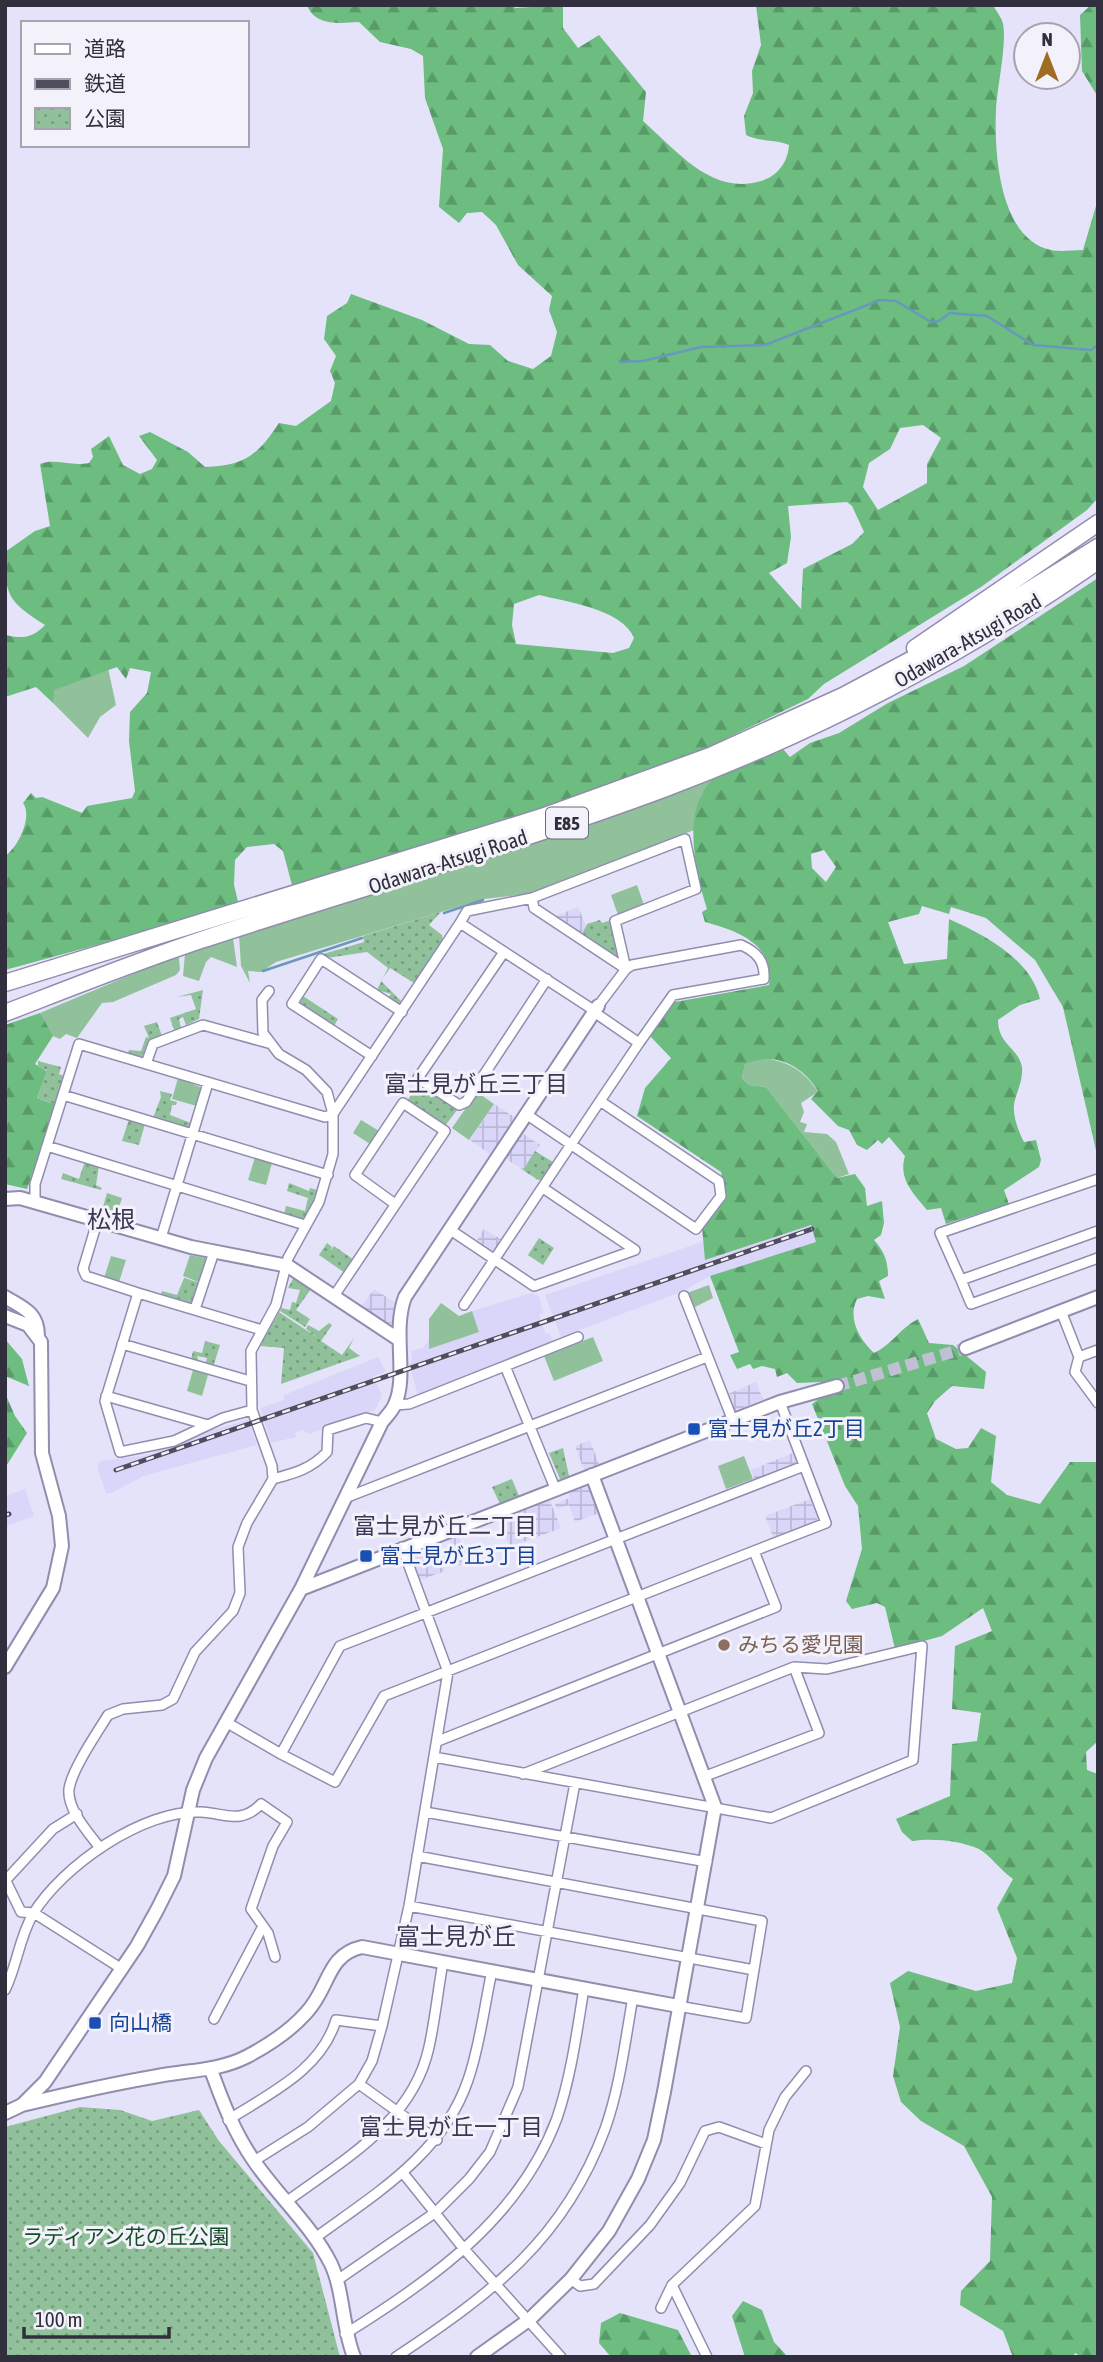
<svg xmlns="http://www.w3.org/2000/svg" width="1103" height="2362" font-family="'Asap Condensed','Noto Sans JP',sans-serif">
<defs>
<pattern id="industrial-grid" width="8" height="8" patternUnits="userSpaceOnUse" patternTransform="scale(1.75)"><rect width="8" height="8" fill="#dad6f9"/><path d="M0 4h8M4 0v8" fill="none" stroke="#bcb8d6"/></pattern>
<pattern id="forest-firs" width="22" height="20" patternUnits="userSpaceOnUse" patternTransform="scale(1.75)"><rect width="22" height="20" fill="#6cbd7f"/><path d="M5 1l3.5 6h-7zM16 11l3.5 6h-7z" fill="#599a69"/></pattern>
<pattern id="park-dots" width="8" height="8" patternUnits="userSpaceOnUse" patternTransform="scale(1.75)"><rect width="8" height="8" fill="#90c19a"/><path d="M2 2h.1M6 6h.1" fill="none" stroke="#769d7f" stroke-width="1.8" stroke-linecap="round"/></pattern>
</defs>
<rect width="100%" height="100%" fill="#e5e3f9"/>
<path fill="#dad6f9" d="M811 1224 817 1242 710 1276 683 1291 561 1337 545 1295 705 1241 706 1260Z
M531 1293 539 1296 543 1313 539 1315 546 1334 550 1333 553 1342 418 1395 409 1364 412 1362 411 1351 423 1348 429 1340V1349L478 1332 472 1311Z
M378 1357 386 1372 373 1376 382 1395 375 1410 309 1434 303 1430 295 1433 296 1437 271 1443 260 1408 284 1400V1395Z
M248 1420 257 1445 144 1476 111 1493H106L98 1470V1464L101 1461 147 1455 211 1430Z
M25 1489 34 1516 5 1527V1496Z"/>
<path fill="url(#industrial-grid)" d="M578 907 585 923V929L579 934 554 917Z
M494 1104 516 1118 491 1155 470 1140Z
M522 1133 540 1145 523 1170 505 1158Z
M484 1229 502 1240 497 1248 491 1251 476 1242Z
M374 1289 394 1302 392 1323 387 1324 361 1307Z
M756 1382 763 1399 735 1411 728 1394Z
M590 1440 599 1464 584 1470 575 1446Z
M793 1453 797 1461 794 1465 755 1481 751 1470Z
M584 1484 590 1488 599 1513 575 1522 569 1505 557 1509 555 1504 570 1498 567 1490Z
M548 1496 561 1528 510 1547 498 1515Z
M810 1499 818 1521 773 1537 765 1516Z
M458 1534 469 1563 458 1566 448 1537Z
M434 1543 445 1571 420 1580 410 1552Z"/>
<path fill="#90c19a" d="M108 668 116 705 100 717 88 738 53 703V690Z
M715 777 701 795 694 830 528 894 484 899 276 962 261 972 248 971 250 983 241 966 239 935Z
M637 885 644 905 618 915 611 895Z
M233 938 237 967 211 957 206 962 199 981 183 976 185 954Z
M171 958H179L180 970 176 975 113 1002 102 1003 77 1038 66 1034 60 1039 50 1035 40 1013Z
M758 1058C784 1059 804 1069 818 1092L801 1103 804 1112 800 1122 807 1124 804 1132 827 1134 836 1142 849 1174 837 1178 766 1087 749 1085 742 1078 745 1064Z
M178 1078 202 1088 197 1106 172 1099Z
M477 1092 494 1104 469 1140 452 1128Z
M361 1120 379 1131 370 1144 353 1133Z
M255 1157 272 1163 266 1185 248 1180Z
M190 1255 205 1258 207 1262 201 1283 183 1276Z
M111 1256 126 1260 119 1282 104 1278Z
M709 1285 713 1298 693 1308 687 1293Z
M441 1303 459 1316 472 1311 479 1332 429 1349V1319Z
M593 1337 603 1361 554 1381 544 1356Z
M193 1370 208 1375 202 1396 187 1391Z
M744 1456 753 1479 726 1489 718 1466Z"/>
<path fill="url(#forest-firs)" fill-rule="evenodd" d="M307 5H513L515 8 563 5V28L578 48 599 35 646 92 643 121C677 151 712 196 761 181 778 176 788 162 789 145 775 139 760 142 746 135L744 116 753 93 752 71 761 45 756 5H993C996 11 1002 18 1003 24 1007 44 997 88 996 110 994 152 999 239 1051 250 1060 252 1073 250 1083 250L1098 199V498L1087 510 981 587 824 684 808 699 686 758 492 826 293 889 283 851 274 844 247 847 235 860 234 885 239 906 5 970V856C18 847 33 817 23 803L31 793 36 798 42 797 82 813 87 806 132 798 135 791 129 741 130 712 147 693 151 672 130 668 126 679 117 667 54 690 53 703 36 687 5 697V635C22 639 33 638 45 625 7 601 5 595 5 552L35 531 50 526 40 464C56 458 70 467 89 463L93 457 91 449 109 436 123 465 140 474 152 469 157 460 139 436 150 432 188 452 205 467C244 466 258 455 279 423L296 426 331 401 335 383 330 371 336 356 324 339 327 316 347 303 351 294 422 320 469 344 490 345 508 361 533 369 551 356 557 332 549 310 552 296 518 265 496 225 482 212 467 213 459 223 439 207 443 149 425 98 423 56 411 49 380 42 359 22C341 23 315 27 307 5ZM923 425 941 438 927 464V483L878 510 863 487 869 463 890 449 900 428ZM847 502 852 506 864 532 852 544 803 569 801 609 769 573 787 563 791 537 788 506ZM539 595C567 602 622 609 634 638L629 648 613 653 516 644 512 625 514 604Z
M1091 5H1098V97L1082 71 1080 15Z
M1098 578V1159L1063 1007 1035 960 986 918 951 907 949 914 922 906 919 914 888 922 904 964 947 959 949 919C984 935 1030 958 1040 999L1020 1005 998 1020C998 1045 1018 1047 1022 1067 1023 1079 1018 1089 1015 1100 1011 1112 1018 1131 1024 1142L1036 1140 1041 1160 1039 1167 1004 1190 1009 1204 946 1224 941 1208 927 1210C913 1193 898 1179 905 1156L889 1137 882 1144 878 1140 867 1150 857 1145 849 1130 838 1126 811 1099 818 1091C802 1065 774 1051 745 1064L742 1078 749 1085 766 1087 837 1178 855 1174 865 1188 867 1206 882 1201 884 1223 881 1235 874 1240C884 1251 888 1261 888 1276L879 1281 885 1299 868 1296 857 1299C847 1319 860 1340 874 1353 892 1345 900 1328 918 1319L929 1343 953 1345 986 1372 984 1389 952 1386 935 1401 927 1413 936 1439 956 1449 968 1448 981 1428 996 1436 991 1482 1007 1495 1040 1504 1070 1462H1098V1741L1086 1752 1087 1770 1098 1774V2357H1082L1075 2353 1073 2357H1013L1003 2331 960 2305 961 2291 990 2261 992 2197 964 2146 921 2121 901 2102 893 2076 900 2027 890 1983 908 1971 976 1991 1012 1983 1017 1958 997 1908 1013 1879C1001 1871 989 1854 979 1849 959 1840 932 1838 912 1841L902 1832 896 1819 950 1796 952 1744 977 1741 981 1713 952 1709 955 1646 992 1631 983 1608 942 1636 895 1649 885 1607 877 1603 852 1609 846 1601 862 1549 858 1506 845 1486 812 1404 827 1393 822 1382 797 1383 787 1373 777 1377 775 1369 762 1366 753 1369 750 1364 737 1369 730 1355 739 1352 710 1276 816 1242 811 1225 705 1260 702 1227 726 1199 721 1172 637 1116 645 1088 671 1058 650 1036 675 1002 769 985C775 944 738 931 705 922L702 912 707 909C695 872 681 809 713 779 726 767 765 757 783 749L790 757 810 743 839 733 888 703 964 666ZM824 850 836 867 826 882 812 868 811 854Z
M40 1013 53 1036 35 1064 47 1071 37 1098 56 1105 27 1189 5 1184V1025Z
M5 1339 22 1359 29 1386 5 1376Z
M5 1393 15 1416 27 1433 5 1468Z
M743 2301 762 2310 774 2342 788 2357H745L732 2316Z
M620 2313 678 2330 692 2357H611L599 2343 601 2323Z"/>
<path fill="url(#park-dots)" d="M441 912 429 925 442 935 443 941 414 983 390 968 381 981 402 1002 396 1004 388 998 391 994 377 990 388 968 367 952 327 958 323 954 364 942 363 936Z
M600 920 602 923 611 920 620 961 582 934 587 924Z
M203 990 199 1019 186 1025 183 1017 179 1019 181 1028 174 1030 170 1018 196 1009 191 995 177 997Z
M303 996 338 1019 334 1026 300 1004Z
M157 1022 162 1036 149 1041 141 1058 128 1054 129 1050 141 1051 146 1037 149 1038 144 1026Z
M38 1061 61 1067 59 1074 64 1076 56 1105 37 1098 47 1070 38 1067Z
M419 1084 457 1110 445 1126 407 1101Z
M160 1091 172 1094 170 1100 177 1102 176 1105H172L170 1115 191 1123V1127L187 1129 153 1118 161 1097Z
M129 1119 145 1124 139 1145 122 1141Z
M535 1151 553 1162 543 1179 538 1180 523 1170Z
M89 1163 99 1166 96 1185 102 1188 101 1190 61 1179 63 1173 79 1179 84 1164Z
M289 1183 309 1191 310 1188 317 1190 307 1217 301 1219 284 1214 286 1206 305 1211 308 1198 287 1191Z
M107 1193 122 1198 115 1219 101 1214Z
M539 1238 554 1248 543 1265 528 1255Z
M327 1243 332 1247 330 1251 334 1246 354 1260 345 1273 319 1255Z
M294 1277 311 1289 296 1310 310 1319 305 1327 280 1311 281 1308 290 1310 292 1302 296 1303 300 1290 288 1288Z
M184 1278 201 1283 192 1303 161 1294 162 1291 177 1295Z
M279 1312 318 1338 306 1329 308 1325 319 1331 329 1323 332 1325 321 1341 342 1355 354 1338 349 1348 360 1356 281 1384 284 1348 260 1346Z
M205 1341 220 1345 213 1367 205 1365 207 1358 197 1356 199 1362 191 1360 193 1351 202 1353Z
M563 1448 569 1476 560 1479 549 1453Z
M512 1479 519 1496 500 1504 492 1487Z
M80 2107 120 2110 152 2121 199 2110 219 2141 313 2253 340 2357H5V2127Z"/>
<g fill="none" stroke-linecap="round" stroke-linejoin="round">
<path stroke="#6899bc" stroke-width="2.5" d="M621 362 643 361 701 347 765 345 880 300 896 301 931 322 939 321 950 313 987 316 1033 345 1091 350 1098 345
M444 913 483 900
M263 971 362 938"/>
<path stroke="#c1bfd3" stroke-width="12" stroke-dasharray="12 6" stroke-linecap="butt" d="M837 1386 966 1348"/>
<defs>
<path id="street" d="M532 898 534 908 626 969
M460 923 467 911 532 898 685 839 696 889 615 921 626 969
M504 952 418 1078 459 1105 466 1102 547 979
M598 1006 626 969 632 965 741 945C757 952 765 961 764 979L673 995 639 1043
M372 1056 292 1004 321 959 402 1012
M146 1064 153 1044 203 1025 268 1043
M63 1095 328 1175
M526 1114 696 1229 721 1196 719 1181 600 1101 639 1043 594 1012
M47 1146 305 1225
M543 1188 635 1250
M35 1201V1184L79 1044 325 1117 333 1114 460 923 595 1011
M98 1219 83 1269 86 1276 138 1293 105 1401 120 1452 174 1441 223 1418 252 1410 251 1351 276 1305 288 1258 319 1202 333 1154V1114L327 1092 306 1070 279 1054 263 1033 262 1000 269 991
M449 1229 534 1286 635 1250
M1098 1231 961 1280 971 1304 1098 1258
M161 1238 208 1083
M961 1280 940 1233 1098 1179
M138 1293 262 1330
M334 1296 445 1131 403 1103 355 1175 395 1204
M684 1296 733 1421
M464 1305 600 1101
M195 1309 214 1252
M1061 1311 1079 1357 1098 1350
M122 1344 250 1381
M1079 1357 1075 1372 1098 1403
M505 1366 578 1337
M106 1396 208 1425
M395 1405 409 1404 505 1366 555 1488
M252 1410 272 1466 273 1479C295 1473 311 1469 327 1452L328 1430 366 1418 382 1422
M345 1498 707 1357
M226 1722 281 1754 340 1646 804 1466
M438 1741 776 1607 754 1551 826 1523 780 1402
M281 1754 335 1782 384 1696 754 1551
M434 1757 771 1818 913 1760 922 1646 827 1669 794 1667 523 1774
M703 1777 819 1733 794 1667
M425 1812 707 1862
M100 1848C89 1833 67 1810 69 1789 72 1769 97 1733 108 1715L123 1709 162 1705 173 1699 195 1652 233 1611 240 1593 238 1547 247 1523 273 1479
M417 1856 762 1921 746 2018 678 2006
M5 1879 21 1912 34 1913 122 1969
M5 1881 53 1829 77 1814
M409 1906 754 1970
M5 1990C17 1966 19 1938 33 1914 62 1866 144 1809 201 1812 224 1813 241 1825 261 1804L287 1822 273 1846 251 1909 268 1933 275 1957
M214 2019 263 1926
M359 2084 437 2140
M228 2120C270 2093 321 2070 336 2020L382 2026
M254 2161 308 2127 359 2084 372 2061 382 2026 409 1906 448 1672 402 1547
M403 2173 464 2249 561 2357
M286 2202C343 2160 413 2122 429 2047 435 2020 438 1990 443 1962
M315 2238C375 2194 443 2154 468 2080 480 2046 484 2007 492 1971
M571 2279 580 2286 594 2284 650 2225 680 2183 705 2131 719 2127 766 2144
M336 2281 436 2212 469 2179 490 2152 518 2087 575 1783
M672 2285 707 2357
M661 2308 672 2285 755 2206 769 2130 785 2097 806 2071
M345 2334C432 2280 520 2218 557 2118 571 2077 577 2031 584 1988
M396 2357C492 2293 564 2240 605 2129 620 2087 625 2041 633 1997"/>
<path id="secondary" d="M5 1199 20 1198 191 1247 288 1266 398 1339
M5 1297C24 1308 38 1313 38 1336
M5 1316 28 1325 41 1342 42 1453 59 1516 62 1546 53 1588 5 1667
M966 1348 1098 1297
M301 1589 780 1402 837 1386
M211 2070C223 2103 234 2132 254 2161 278 2196 312 2226 331 2264 344 2292 342 2327 354 2357
M22 2105C67 2094 112 2084 158 2076 189 2070 218 2071 246 2057 269 2045 290 2031 306 2013 330 1988 326 1955 362 1947L678 2006
M5 2113 22 2105 45 2082 137 1946 157 1910 174 1876 193 1790 206 1758 301 1589 382 1422C386 1417 393 1410 395 1404 408 1376 392 1331 405 1297L598 1006
M477 2357 530 2319 571 2279 609 2231 638 2179 654 2140 664 2092 715 1807 592 1475"/>
<path id="highway" d="M915 648 1098 523
M5 983 542 817 710 756 843 696 952 638 1098 547
M5 1013C70 988 135 962 201 940 356 889 513 845 666 788 817 731 965 654 1098 561"/>
</defs>
<use href="#street" stroke="#908dae" stroke-width="12"/>
<use href="#secondary" stroke="#908dae" stroke-width="16"/>
<use href="#highway" stroke="#908dae" stroke-width="19"/>
<use href="#street" stroke="#fff" stroke-width="9"/>
<use href="#secondary" stroke="#fff" stroke-width="12"/>
<use href="#highway" stroke="#fff" stroke-width="16"/>
<defs>
<path id="rail" d="M116 1470 812 1229
M5 1515 9 1514"/>
</defs>
<use href="#rail" stroke="#504e5e" stroke-width="5"/>
<use href="#rail" stroke="#f3f2fa" stroke-width="2.5" stroke-dasharray="8" stroke-linecap="butt"/>
</g>
<g fill="#1a4fb4" stroke="#f3f2fa" stroke-width="2.5">
<rect x="687" y="1422" width="14" height="14" rx="3.5"/>
<rect x="359" y="1549" width="14" height="14" rx="3.5"/>
<rect x="88" y="2016" width="14" height="14" rx="3.5"/>
</g>
<circle fill="#8d6e63" stroke="#f3f2fa" stroke-width="2.5" cx="724" cy="1645" r="7"/>
<g text-anchor="middle" stroke-width="6" stroke-linejoin="round" paint-order="stroke">
<rect fill="#f3f2fa" stroke="#6b6a76" stroke-width="2" x="546" y="807.5" width="42" height="31" rx="5"/>
<g font-size="19" font-weight="bold" fill="#312f3d">
<text x="567" y="830">E85</text>
</g>
<g font-size="21" fill="#312f3d" stroke="#f3f2fa">
<text transform="translate(968 641) rotate(-30)" y="7">Odawara-Atsugi Road</text>
<text transform="translate(448 862) rotate(-18)" y="7">Odawara-Atsugi Road</text>
</g>
<g font-size="21" fill="#164399" stroke="#f3f2fa" text-anchor="start">
<text x="708" y="1436">富士見が丘2丁目</text>
<text x="380" y="1563">富士見が丘3丁目</text>
<text x="109" y="2030">向山橋</text>
</g>
<g font-size="21" fill="#785e54" stroke="#f3f2fa" text-anchor="start">
<text x="738" y="1652">みちる愛児園</text>
</g>
<g font-size="21" fill="#124d25" stroke="#f3f2fa">
<text x="126" y="2244">ラディアン花の丘公園</text>
</g>
<g font-size="23" fill="#3c3754" stroke="#f3f2fa">
<text x="476" y="1092">富士見が丘三丁目</text>
<text x="445" y="1534">富士見が丘二丁目</text>
<text x="451" y="2135">富士見が丘一丁目</text>
</g>
<g font-size="24" fill="#3c3754" stroke="#f3f2fa">
<text x="111" y="1228">松根</text>
<text x="456" y="1945">富士見が丘</text>
</g>
</g>
<rect width="1103" height="2362" fill="none" stroke="#312f3d" stroke-width="14"/>
<rect x="21" y="21" width="228" height="126" fill="#f3f2fa" stroke="#a5a4ae" stroke-width="2"/>
<rect x="35" y="44" width="35" height="10" fill="#ffffff" stroke="#a5a4ae" stroke-width="2"/>
<text x="84" y="56" font-size="21" fill="#312f3d">道路</text>
<rect x="35" y="79" width="35" height="10" fill="#504e5e" stroke="#a5a4ae" stroke-width="2"/>
<text x="84" y="91" font-size="21" fill="#312f3d">鉄道</text>
<rect x="35" y="108" width="35" height="21" fill="url(#park-dots)" stroke="#a5a4ae" stroke-width="2"/>
<text x="84" y="126" font-size="21" fill="#312f3d">公園</text>
<g transform="translate(1047 56)"><circle r="33" fill="#f3f2fa" stroke="#a5a4ae" stroke-width="2"/>
<path d="M0-5L12 26L0 18L-12 26Z" fill="#9f6c22"/>
<text y="-10" font-size="19" font-weight="bold" text-anchor="middle" fill="#312f3d">N</text>
</g>
<path d="M24 2327v10h145v-10" fill="none" stroke="#312f3d" stroke-width="3.5"/>
<text x="35" y="2327" font-size="21" fill="#312f3d" stroke="#f3f2fa" stroke-width="5" paint-order="stroke">100 m</text>
</svg>
